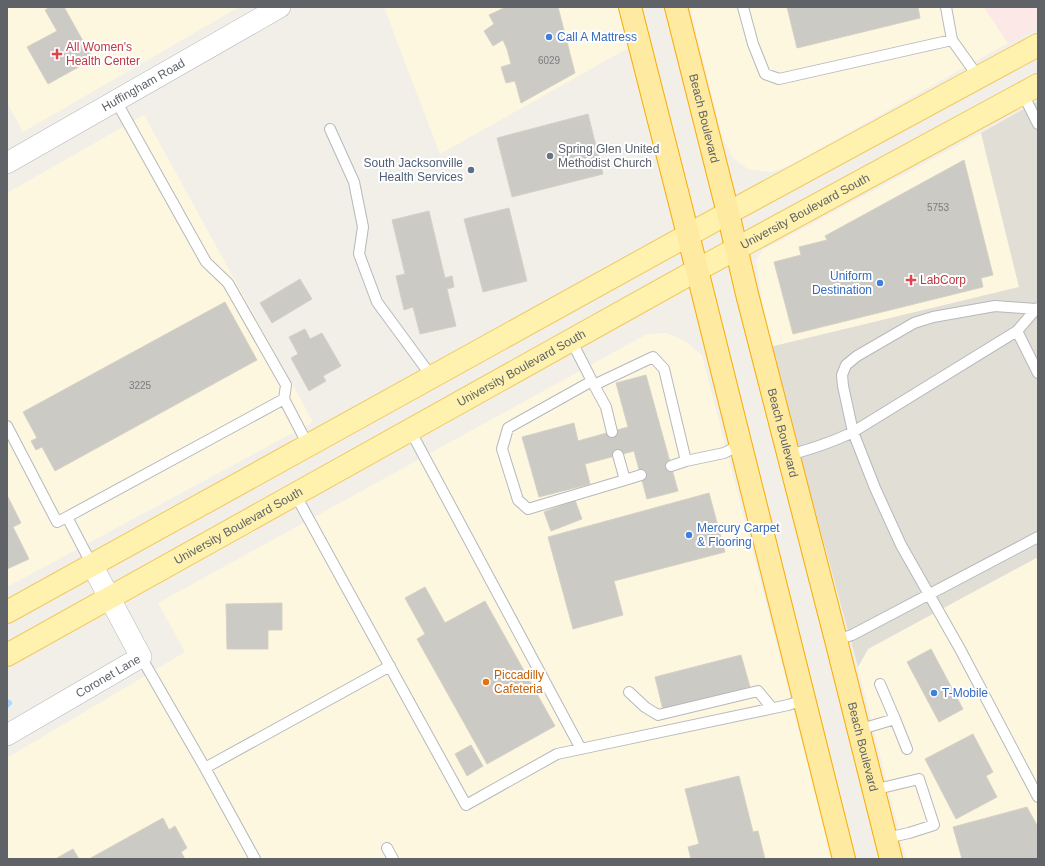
<svg xmlns="http://www.w3.org/2000/svg" width="1045" height="866" font-family="Arial,sans-serif">
<rect width="100%" height="100%" fill="#f1efe8"/>
<path fill="#fef7e0" d="M7 7H239L23 132 7 102Z
M384 7H618L628 48 440 154Z
M690 7H984L1008 43 789 166 772 172 748 169 734 159 723 140Z
M144 115 313 422 7 587V193Z
M981 133 1019 287 770 347 756 261 763 250Z
M666 333 685 341 702 355 832 859H7V758L185 652 158 603 647 334Z
M1038 557V859H906L858 667 868 649Z"/>
<path fill="#e1ded6" d="M1038 101V557L868 649 858 667 770 347 1019 287 981 133Z"/>
<path fill="#fce8e6" d="M984 7H1038V27L1008 43Z"/>
<g fill="none" stroke-linecap="round" stroke-linejoin="round">
<path stroke="#aadaff" stroke-width="6" d="M7 705 9 703"/>
</g>
<path fill="#cccac5" stroke="#d6d1c6" d="M50 7H64L93 59 48 84 27 47 57 31 45 10Z
M506 7H558L575 73 521 103 515 81 506 83 501 67 511 64 507 49 503 40 493 46 484 31 494 24 489 15Z
M787 7H918L920 18 797 48Z
M588 114 603 174 512 197 497 138Z
M964 160 993 275 981 278 983 287 793 334 774 262 801 255 799 247 827 240 825 236Z
M509 208 527 281 483 292 464 219Z
M429 211 445 278 452 276 454 287 447 289 456 326 420 334 413 307 404 310 396 276 405 274 392 220Z
M300 279 312 299 272 323 260 303Z
M225 302 257 360 55 471 42 447 36 450 31 441 37 438 23 412Z
M305 329 310 339 322 333 341 366 323 376 326 381 309 391 291 358 298 354 289 337Z
M646 375 678 491 647 499 634 451 585 464 590 484 539 497 522 437 574 423 578 441 628 427 616 383Z
M709 493 725 552 614 581 623 615 573 629 548 537Z
M8 497 21 523 13 527 29 559 7 569Z
M575 500 582 519 551 531 544 512Z
M425 587 445 623 485 601 555 726 487 764 417 639 425 634 405 598Z
M282 603V630H268V649H227L226 604Z
M931 649 963 709 939 722 907 662Z
M741 655 750 687 663 710 655 677Z
M973 734 993 772 986 776 997 797 956 819 925 759Z
M471 745 483 766 467 776 455 754Z
M739 776 753 832 758 831 765 859H691L688 847 699 844 685 789Z
M1027 807 1038 827V859H962L953 827Z
M163 818 169 830 175 826 187 848 181 852 185 859H89Z
M73 849 79 859H57V858Z"/>
<g fill="none" stroke-linecap="round" stroke-linejoin="round">
<defs>
<path id="service" d="M743 7 753 44 765 74 779 79 952 40
M946 7 952 40 979 78
M1023 94 1038 124
M116 101 206 262 228 283 286 385 284 399 308 445
M330 129 354 182 363 227 359 254 377 302 432 377
M1036 309 995 306 933 317 914 323 857 356 846 365 842 375 843 386 853 432 875 488 901 545 960 649 1038 797
M1017 331 1038 373
M571 340 594 385 653 357 664 369 686 461 724 453 740 445
M592 381 508 428 502 449 518 500 528 509 625 480
M594 385 606 407 612 432
M7 426 57 522 67 517 92 565
M410 430 581 749
M618 455 625 480 641 475
M789 455C811 449 833 442 853 432L1017 331 1036 309 1038 308
M671 466 686 461
M295 494 466 805 557 754 788 705 804 700
M67 517 284 399
M836 640 852 635 1038 537
M141 657 205 768 255 859
M629 692 645 707 658 715 758 691 772 708
M895 719 907 749
M858 730 895 719 880 684
M205 768 390 666
M873 790 919 779 934 825 909 833 886 838
M387 848 393 859"/>
<g id="minor">
<path id="s1" d="M7 163 280 7"/>
<path id="s2" d="M7 735 141 657 92 565"/>
</g>
<g id="primary">
<path d="M7 612 728 213 1038 45"/>
<path id="s3" d="M7 655 697 270 1038 85"/>
</g>
<g id="trunk">
<path d="M630 7 697 270 844 859"/>
<path id="s4" d="M676 7 728 213 747 294 836 640 891 859"/>
</g>
</defs>
<use href="#service" stroke="#b5b8bc" stroke-width="12"/>
<use href="#minor" stroke="#b5b8bc" stroke-width="22"/>
<use href="#primary" stroke="#f2c960" stroke-width="24"/>
<use href="#trunk" stroke="#f9ab00" stroke-width="24"/>
<use href="#service" stroke="#fff" stroke-width="10"/>
<use href="#minor" stroke="#fff" stroke-width="21"/>
<use href="#primary" stroke="#fff2af" stroke-width="22"/>
<use href="#trunk" stroke="#feeaa1" stroke-width="22"/>
</g>
<g fill="#3f7fe0" stroke="#fff" stroke-width="1.5">
<circle cx="549" cy="37" r="4"/>
<circle cx="880" cy="283" r="4"/>
<circle cx="689" cy="535" r="4"/>
<circle cx="934" cy="693" r="4"/>
</g>
<g fill="#e0444e" stroke="#fff" stroke-width="1.5">
<path d="M55 48h4v4h4v4h-4v4h-4v-4h-4v-4h4z"/>
<path d="M909 274h4v4h4v4h-4v4h-4v-4h-4v-4h4z"/>
</g>
<circle fill="#6b7280" stroke="#fff" stroke-width="1.5" cx="550" cy="156" r="4"/>
<circle fill="#5c6f8a" stroke="#fff" stroke-width="1.5" cx="471" cy="170" r="4"/>
<circle fill="#e8710a" stroke="#fff" stroke-width="1.5" cx="486" cy="682" r="4"/>
<g text-anchor="middle" stroke-width="4" stroke-linejoin="round" paint-order="stroke">
<g font-size="10" fill="#7a7d7f">
<text x="549" y="64">6029</text>
<text x="938" y="211">5753</text>
<text x="140" y="389">3225</text>
</g>
<g font-size="12" fill="#366cbe" stroke="#fff" text-anchor="start">
<text x="557" y="41">Call A Mattress</text>
<text x="872" y="280" text-anchor="end">Uniform<tspan x="872" dy="14">Destination</tspan></text>
<text x="697" y="532">Mercury Carpet<tspan x="697" dy="14">&amp; Flooring</tspan></text>
<text x="942" y="697">T-Mobile</text>
</g>
<g font-size="12" fill="#be3a42" stroke="#fff" text-anchor="start">
<text x="66" y="51">All Women's<tspan x="66" dy="14">Health Center</tspan></text>
<text x="920" y="284">LabCorp</text>
</g>
<g font-size="12" fill="#5f6368" stroke="#fff">
<text dy="4" stroke="none"><textPath href="#s1" startOffset="157">Huffingham Road</textPath></text>
<text dy="4" stroke="none"><textPath href="#s4" startOffset="115">Beach Boulevard</textPath></text>
<text dy="4" stroke="none"><textPath href="#s3" startOffset="913">University Boulevard South</textPath></text>
<text dy="4" stroke="none"><textPath href="#s3" startOffset="589">University Boulevard South</textPath></text>
<text dy="4" stroke="none"><textPath href="#s4" startOffset="439">Beach Boulevard</textPath></text>
<text dy="4" stroke="none"><textPath href="#s3" startOffset="265">University Boulevard South</textPath></text>
<text dy="4" stroke="none"><textPath href="#s2" startOffset="117">Coronet Lane</textPath></text>
<text dy="4" stroke="none"><textPath href="#s4" startOffset="763">Beach Boulevard</textPath></text>
</g>
<g font-size="12" fill="#5b616d" stroke="#fff" text-anchor="start">
<text x="558" y="153">Spring Glen United<tspan x="558" dy="14">Methodist Church</tspan></text>
</g>
<g font-size="12" fill="#4e5e75" stroke="#fff" text-anchor="end">
<text x="463" y="167">South Jacksonville<tspan x="463" dy="14">Health Services</tspan></text>
</g>
<g font-size="12" fill="#c56008" stroke="#fff" text-anchor="start">
<text x="494" y="679">Piccadilly<tspan x="494" dy="14">Cafeteria</tspan></text>
</g>
</g>
<rect width="1045" height="866" fill="none" stroke="#5f6368" stroke-width="16"/>
</svg>
